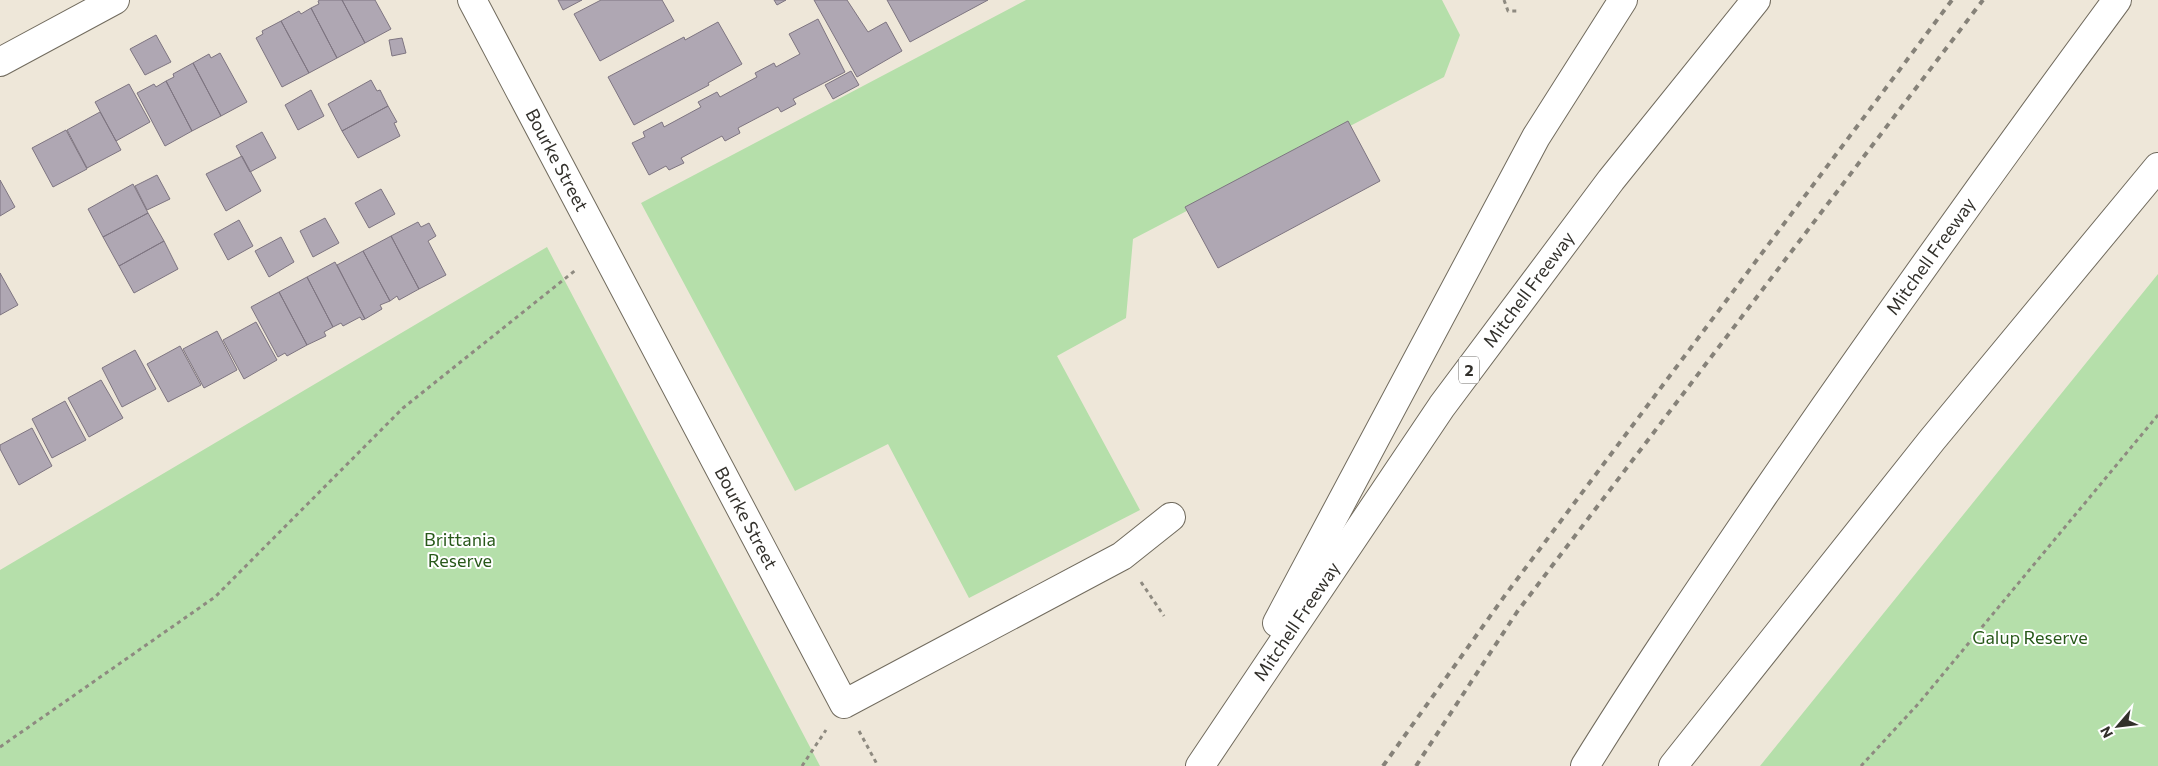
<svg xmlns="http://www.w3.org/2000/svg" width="2158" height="766" font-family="Commissioner,sans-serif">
<rect width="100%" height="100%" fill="#eee7d9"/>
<path fill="#b5dfaa" d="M1026 0H1442L1460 35 1444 77 1133 239 1126 318 1057 356 1140 510 969 598 888 444 795 491 641 203Z
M547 247 820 766H0V570Z
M2158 274V766H1760Z"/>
<path fill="#afa7b3" stroke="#7e7581" d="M320 0H342L365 43 337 58 311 8 319 4 318 1Z
M342 0H375L391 29 365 43Z
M558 0H582L563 10Z
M601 0H662L674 21 600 61 574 14Z
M774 0H786L777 5Z
M814 0H847L868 32 886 22 902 51 857 77Z
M887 0H988L910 42Z
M311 8 337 58 309 73 281 21 299 11 301 14Z
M818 19 845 72 793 99 796 104 781 112 778 107 738 128 740 133 725 141 722 136 681 158 684 163 669 170 666 166 649 175 632 143 645 137 643 132 662 122 664 127 701 107 698 102 717 92 720 97 757 77 755 73 774 63 776 67 800 54 789 34Z
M281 21 309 73 282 87 256 38 263 34 262 31Z
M718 22 742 64 708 83 709 85 634 125 608 77 684 37 685 40Z
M156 35 171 62 145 75 130 49Z
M402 38 406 53 392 56 389 40Z
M220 53 247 102 221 116 193 63 209 54 211 58Z
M193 63 221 116 192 131 166 81 174 77 173 74Z
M851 71 859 85 833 99 825 85Z
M371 80 377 91 380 90 388 106 342 131 328 104Z
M166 81 192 131 165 146 137 93 154 84 156 87Z
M129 84 150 122 116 141 95 102Z
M311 90 324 116 298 130 285 105Z
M388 106 397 122 394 123 400 136 358 158 342 131Z
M100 112 121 150 87 168 67 130Z
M1348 121 1380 181 1218 268 1185 207Z
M66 130 87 169 53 187 32 148Z
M262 132 276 158 250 172 236 146Z
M242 156 261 191 226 211 206 174Z
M157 175 170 199 147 210 135 186Z
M0 180 15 207 0 216Z
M133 184 148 213 103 237 88 209Z
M381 189 395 214 369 228 355 203Z
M148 213 164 241 119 266 103 237Z
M325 218 339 243 313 257 300 231Z
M239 220 253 246 228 260 214 234Z
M418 222 421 227 429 223 436 236 428 241 446 275 419 289 391 236Z
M391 236 419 289 399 300 397 296 390 301 363 251Z
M281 237 294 262 269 277 255 251Z
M164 241 178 269 134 293 119 266Z
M363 251 390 301 380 305 382 309 365 319 337 265Z
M335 262 365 319 362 320 360 317 343 326 341 323 333 327 307 277Z
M0 273 18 305 0 315Z
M307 277 333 327 324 332 326 336 307 345 279 292Z
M279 292 307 345 287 356 285 353 278 357 251 307Z
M256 322 277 360 244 379 223 340Z
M217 331 237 370 204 388 183 349Z
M180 346 201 385 168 402 147 364Z
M135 350 156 389 122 407 102 368Z
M101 380 123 418 89 437 68 398Z
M65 401 86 440 52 458 32 419Z
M32 428 52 466 19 485 0 449V445Z"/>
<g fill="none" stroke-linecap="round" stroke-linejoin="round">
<defs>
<g id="minor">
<path id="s1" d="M472 0 844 704 1122 556 1171 517"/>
<path d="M0 62 115 0"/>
</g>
<g id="highway">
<path d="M1277 623 1536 137 1623 0"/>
<path id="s2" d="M1200 766 1442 406 1611 180 1756 0"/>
<path id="s3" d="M1585 766C1642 674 1702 586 1763 496 1878 329 1996 164 2117 0"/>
<path d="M1673 766 1932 440 2158 167"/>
</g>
</defs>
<use href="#minor" stroke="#716b5e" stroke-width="30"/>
<use href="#highway" stroke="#716b5e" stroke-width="30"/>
<path stroke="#8e8a80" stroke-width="3" stroke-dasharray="4 4" stroke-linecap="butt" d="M1504 0 1508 11H1519
M1141 582 1164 616
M859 731 878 766
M0 747 215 597 403 408 577 269
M802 766 826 730
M1861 766 1919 703 2158 415"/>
<use href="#minor" stroke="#fff" stroke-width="28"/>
<use href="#highway" stroke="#fff" stroke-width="28"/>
<path stroke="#868279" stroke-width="4" stroke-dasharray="6 6" stroke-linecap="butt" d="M1383 766 1506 594 1952 0
M1416 766 1517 612 1983 0"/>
</g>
<g text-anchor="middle" stroke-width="4" stroke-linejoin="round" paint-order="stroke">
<rect fill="#fff" stroke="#706e6b" stroke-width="1" x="1459" y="356.5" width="20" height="27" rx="4"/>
<g font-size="16" font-weight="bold" fill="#32302b">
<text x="1469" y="376">2</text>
</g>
<g font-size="18" fill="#32302b" stroke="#fff">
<text dy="6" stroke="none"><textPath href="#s1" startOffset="181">Bourke Street</textPath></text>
<text dy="6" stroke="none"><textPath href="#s3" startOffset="616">Mitchell Freeway</textPath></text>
<text dy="6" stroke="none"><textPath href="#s2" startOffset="579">Mitchell Freeway</textPath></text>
<text dy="6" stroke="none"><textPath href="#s1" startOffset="586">Bourke Street</textPath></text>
<text dy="6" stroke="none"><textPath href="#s2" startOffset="174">Mitchell Freeway</textPath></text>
</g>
<g font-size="18" fill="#28591a" stroke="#fff">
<text x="460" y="546">Brittania<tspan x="460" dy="21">Reserve</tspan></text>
<text x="2030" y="644">Galup Reserve</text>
</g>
</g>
<g transform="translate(2118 726) rotate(242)" stroke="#ffffff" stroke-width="4" paint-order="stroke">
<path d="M0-4L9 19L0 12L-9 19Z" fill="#32302b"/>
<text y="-8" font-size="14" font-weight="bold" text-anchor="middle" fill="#32302b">N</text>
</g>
</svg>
